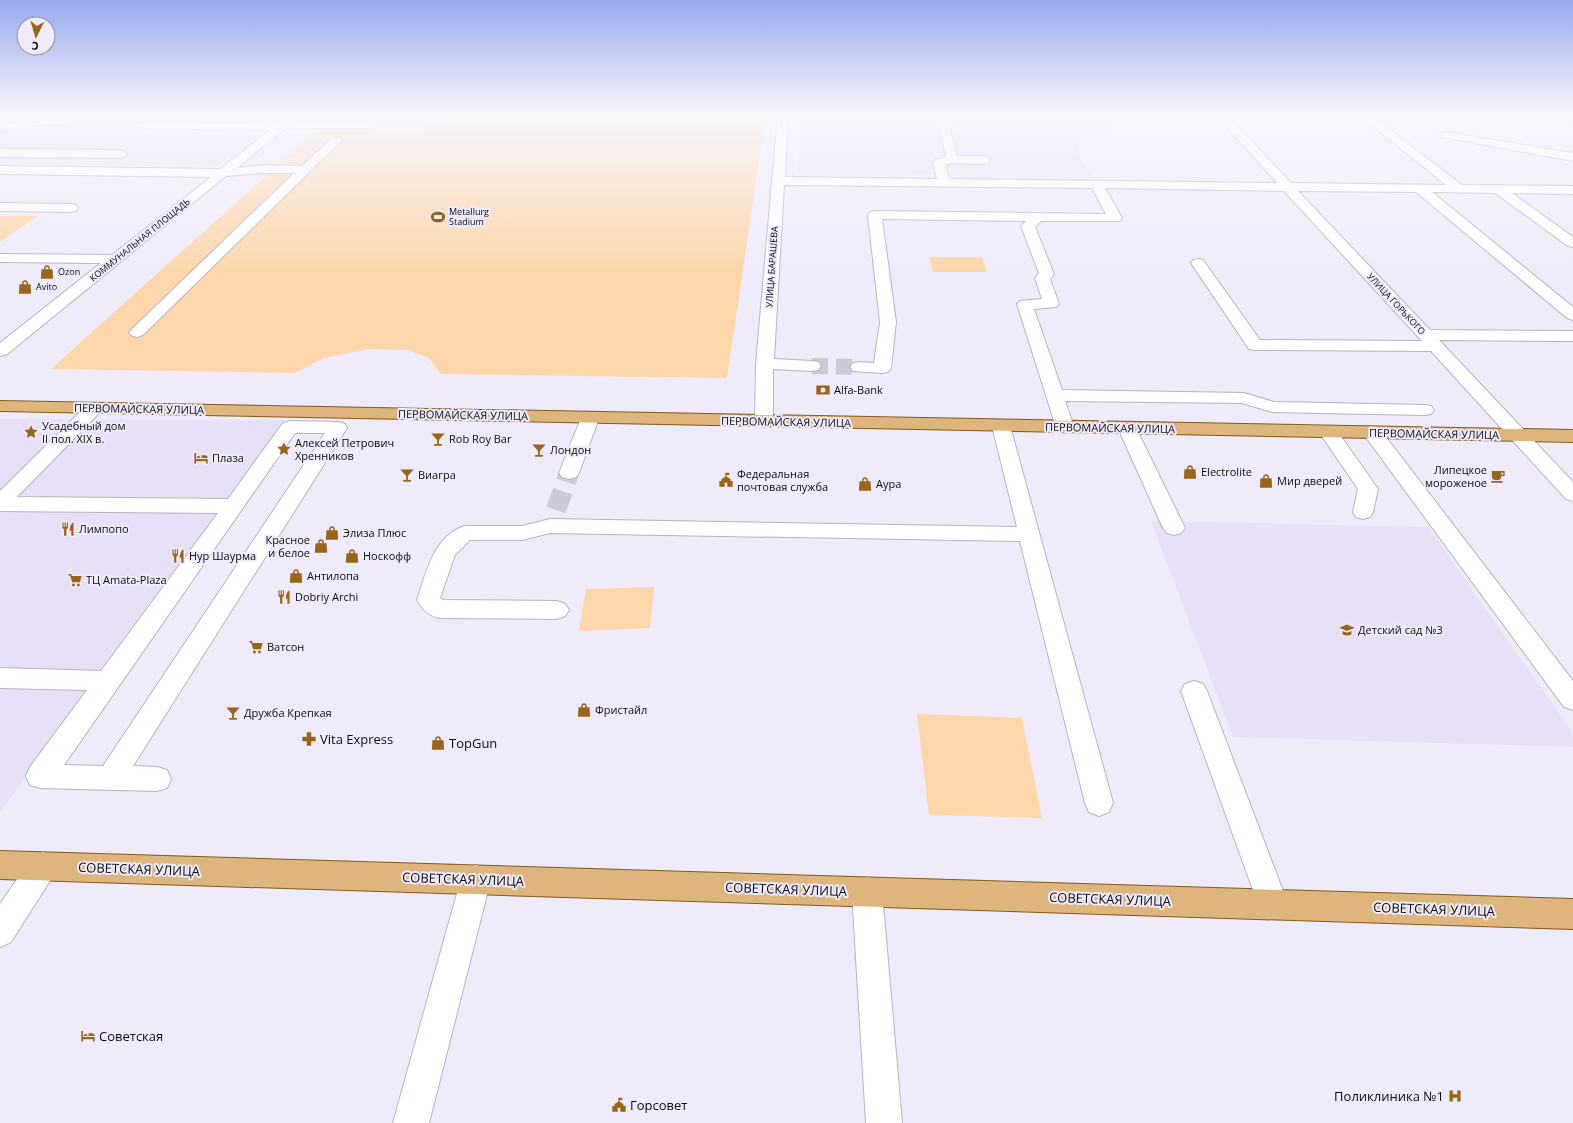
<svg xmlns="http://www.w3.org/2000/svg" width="1573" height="1123" font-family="'Open Sans',sans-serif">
<rect width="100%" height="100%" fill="#efebfa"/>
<path fill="#e7e0f6" d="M123 113H286L218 166 0 165V126H17Z
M306 113H478L444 121 418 129 288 128Z
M802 113H1111L1116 130H1100L1105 143H1080L1076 153 1094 177 798 173Z
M1481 113H1573V128Z
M0 419 286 420 0 812Z
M1151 521 1428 527 1573 733V747L1233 737Z"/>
<path fill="#fdd7ab" d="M336 113H372L364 121H328Z
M478 113H766L727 378 441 374 429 358 408 350 368 349 324 358 295 373 51 369 319 128 418 129 444 121Z
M0 216H38L0 242Z
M929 257H982L987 272H933Z
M654 587 650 628 579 631 586 589Z
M917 714 1022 718 1042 818 929 815Z"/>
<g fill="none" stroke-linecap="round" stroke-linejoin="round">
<path stroke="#cdc9d7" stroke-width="16" stroke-dasharray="16 8" stroke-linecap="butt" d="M812 366 859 367"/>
<path stroke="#cdc9d7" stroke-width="20" stroke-dasharray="20 10" stroke-linecap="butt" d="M556 510 569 473"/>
<defs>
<path id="minor" d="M291 113H303L294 122H368L376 113H388L375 127 371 128H286L237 168 263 165 302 166 332 138H340L342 140 143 335 137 337 131 335 129 332 294 173H263L226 176 6 355 0 356V343L101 263 0 262V254L112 255 211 177 0 174V166L220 169 270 130 141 128 135 125 141 122 278 124Z
M778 113H788L785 177 937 179 933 163 935 160 946 157 936 113H946L957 156H984L988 157 990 160 988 163 984 164 953 163 945 165 949 179 1277 183 1214 113H1225L1291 183 1446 185 1356 113H1368L1462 185 1573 186V194L1512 193 1573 237V247L1568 246 1495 193 1432 192 1573 307V320L1567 318 1416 192 1298 191 1430 330 1573 331V341L1439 340 1573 482V501L1566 499 1431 351 1255 350 1249 349 1191 263 1193 260 1198 259 1203 260 1260 340 1422 341 1284 191 1105 188 1122 218 1120 221H1041L1035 227 1054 274 1050 279 1059 304 1056 307 1034 309 1062 390 1244 393 1274 402 1425 405 1431 406 1434 410 1431 414 1425 415 1272 412 1242 403 1065 401 1074 427 1072 431 1065 433 1058 431 1056 427 1017 304 1020 301 1042 299 1035 278 1039 273 1021 226 1026 221 882 219 896 322 891 368 888 372 882 373 853 371 850 367 853 363 859 362 874 363 880 322 868 215 870 212 875 211 1106 214 1092 188 784 185 774 359 812 361 818 362 821 366 818 370 812 371 773 369V421L771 425 764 427 757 425 755 421 756 364Z
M102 118 107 121 106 123 38 125 0 131V125L38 119Z
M1446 132 1573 153V161L1442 137 1440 135 1442 133Z
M0 149 121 150 125 152 127 154 125 156 121 158 0 157Z
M0 203 71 204 76 205 78 208 76 211 71 212 0 211Z
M94 403 100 404 103 408 100 412 17 497 228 499 283 423 290 421 338 422 345 424 347 428 133 766 157 767 167 770 171 779 167 788 157 791 40 788 30 785 26 776 30 767 87 690 0 688V668L101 671 218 513 0 511V491L88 404ZM295 433H325L103 766 64 765Z
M590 412 597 414 599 418 579 473 576 477 569 479 562 477 559 473 581 418 583 414Z
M1001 420 1008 422 1010 426 1113 803 1109 812 1099 816 1089 812 1085 803 1020 541 550 533 522 540H470L455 555 440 598 443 600 557 601 565 604 569 610 565 616 557 619 438 618C428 615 422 609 417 600 426 573 434 535 465 526H522L550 519 1017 527 992 426 994 422Z
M1127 422 1134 424 1136 428 1185 528 1181 533 1174 535 1167 533 1163 528 1118 428 1120 424Z
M1328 426 1335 428 1378 489 1373 512 1370 517 1363 519 1356 517 1353 512 1358 489 1319 432 1321 428Z
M1372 426 1379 428 1573 681V710L1564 707 1365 436 1363 432 1365 428Z
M1194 681 1203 684 1207 691 1288 904 1284 915 1273 919 1262 915 1258 904 1181 691 1185 684Z
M43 852 53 856 58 866 53 876 11 942 0 947V904L33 856Z
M476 865 487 869 491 879 429 1123H393L461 879 465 869Z
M867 877 878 882 882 892 902 1123H866L852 892 856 882Z"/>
<path id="major" d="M0 401 1573 430V442L0 411Z
M0 851 1573 899V929L0 879Z"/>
</defs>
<use href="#minor" stroke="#b7b3c1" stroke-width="2"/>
<use href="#major" stroke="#86591d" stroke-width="2"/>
<use href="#minor" fill="#fff" fill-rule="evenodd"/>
<use href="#major" fill="#deb57c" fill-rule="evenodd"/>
</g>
<linearGradient id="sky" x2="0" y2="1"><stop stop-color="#96aaed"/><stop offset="0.42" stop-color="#f8f6fd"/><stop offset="1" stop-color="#f8f6fd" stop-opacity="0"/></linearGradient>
<rect width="1573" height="271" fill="url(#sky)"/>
<defs>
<symbol id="stadium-bare" viewBox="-9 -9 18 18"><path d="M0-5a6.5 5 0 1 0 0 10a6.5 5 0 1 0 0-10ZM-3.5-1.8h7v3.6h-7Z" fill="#99651b" stroke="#efebfa" stroke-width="2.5" paint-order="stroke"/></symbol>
<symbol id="shop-bare" viewBox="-9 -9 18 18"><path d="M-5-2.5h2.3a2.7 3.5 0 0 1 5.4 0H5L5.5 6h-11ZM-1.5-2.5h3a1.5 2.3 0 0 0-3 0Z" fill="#99651b" stroke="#efebfa" stroke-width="2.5" paint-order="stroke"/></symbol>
<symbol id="bank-bare" viewBox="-9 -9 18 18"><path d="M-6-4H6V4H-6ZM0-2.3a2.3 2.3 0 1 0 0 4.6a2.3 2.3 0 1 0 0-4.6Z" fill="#99651b" stroke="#efebfa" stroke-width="2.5" paint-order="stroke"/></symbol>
<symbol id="sight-bare" viewBox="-9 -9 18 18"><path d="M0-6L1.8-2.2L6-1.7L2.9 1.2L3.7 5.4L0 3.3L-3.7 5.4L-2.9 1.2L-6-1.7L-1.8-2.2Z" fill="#99651b" stroke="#efebfa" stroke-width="2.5" paint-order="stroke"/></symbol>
<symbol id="bar-bare" viewBox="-9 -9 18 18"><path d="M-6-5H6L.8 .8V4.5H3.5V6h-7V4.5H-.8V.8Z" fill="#99651b" stroke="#efebfa" stroke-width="2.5" paint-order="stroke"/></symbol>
<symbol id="hotel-bare" viewBox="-9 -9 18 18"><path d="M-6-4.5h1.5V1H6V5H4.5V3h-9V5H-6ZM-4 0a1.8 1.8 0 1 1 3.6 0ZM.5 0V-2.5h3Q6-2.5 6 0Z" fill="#99651b" stroke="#efebfa" stroke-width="2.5" paint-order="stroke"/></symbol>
<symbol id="cafe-bare" viewBox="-9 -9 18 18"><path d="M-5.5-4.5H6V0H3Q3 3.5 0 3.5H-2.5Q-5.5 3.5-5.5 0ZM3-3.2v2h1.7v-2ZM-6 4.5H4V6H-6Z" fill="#99651b" stroke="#efebfa" stroke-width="2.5" paint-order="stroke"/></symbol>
<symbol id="civic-bare" viewBox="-9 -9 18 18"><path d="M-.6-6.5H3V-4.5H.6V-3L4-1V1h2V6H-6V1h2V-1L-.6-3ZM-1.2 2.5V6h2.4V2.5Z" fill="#99651b" stroke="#efebfa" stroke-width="2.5" paint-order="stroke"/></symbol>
<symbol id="restaurant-bare" viewBox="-9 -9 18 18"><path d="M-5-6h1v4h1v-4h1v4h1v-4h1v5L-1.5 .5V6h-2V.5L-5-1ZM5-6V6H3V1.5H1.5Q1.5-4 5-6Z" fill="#99651b" stroke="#efebfa" stroke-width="2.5" paint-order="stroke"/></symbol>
<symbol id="supermarket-bare" viewBox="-9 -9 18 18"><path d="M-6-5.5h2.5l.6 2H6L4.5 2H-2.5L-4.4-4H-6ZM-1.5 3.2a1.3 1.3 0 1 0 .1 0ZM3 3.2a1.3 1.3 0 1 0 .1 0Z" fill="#99651b" stroke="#efebfa" stroke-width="2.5" paint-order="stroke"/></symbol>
<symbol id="school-bare" viewBox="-9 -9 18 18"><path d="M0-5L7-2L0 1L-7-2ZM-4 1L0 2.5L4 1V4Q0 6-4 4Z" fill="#99651b" stroke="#efebfa" stroke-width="2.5" paint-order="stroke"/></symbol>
<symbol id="pharmacy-bare" viewBox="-9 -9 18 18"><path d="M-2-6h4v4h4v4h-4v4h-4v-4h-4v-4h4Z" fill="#99651b" stroke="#efebfa" stroke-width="2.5" paint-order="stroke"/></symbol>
<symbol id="hospital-bare" viewBox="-9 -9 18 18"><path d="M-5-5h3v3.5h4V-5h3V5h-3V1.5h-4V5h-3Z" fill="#99651b" stroke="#efebfa" stroke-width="2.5" paint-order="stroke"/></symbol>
</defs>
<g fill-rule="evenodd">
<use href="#stadium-bare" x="428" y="207" width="20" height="20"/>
<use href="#shop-bare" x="37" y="262" width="20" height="20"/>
<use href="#shop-bare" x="15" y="277" width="20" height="20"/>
<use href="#bank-bare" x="813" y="380" width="20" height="20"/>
<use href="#sight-bare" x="21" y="422" width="20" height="20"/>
<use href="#bar-bare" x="428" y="429" width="20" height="20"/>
<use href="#sight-bare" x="274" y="439" width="20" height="20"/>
<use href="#bar-bare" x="529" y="440" width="20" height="20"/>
<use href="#hotel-bare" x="191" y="448" width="20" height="20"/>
<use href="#shop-bare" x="1180" y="462" width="20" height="20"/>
<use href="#bar-bare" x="397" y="465" width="20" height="20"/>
<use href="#cafe-bare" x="1488" y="466" width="20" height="20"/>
<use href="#civic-bare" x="716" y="470" width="20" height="20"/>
<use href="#shop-bare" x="1256" y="471" width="20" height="20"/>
<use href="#shop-bare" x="855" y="474" width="20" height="20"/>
<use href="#restaurant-bare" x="58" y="519" width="20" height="20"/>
<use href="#shop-bare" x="322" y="523" width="20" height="20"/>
<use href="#shop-bare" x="311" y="536" width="20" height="20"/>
<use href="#restaurant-bare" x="168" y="546" width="20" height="20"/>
<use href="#shop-bare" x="342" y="546" width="20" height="20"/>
<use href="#shop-bare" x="286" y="566" width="20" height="20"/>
<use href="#supermarket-bare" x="65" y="570" width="20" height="20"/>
<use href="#restaurant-bare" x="274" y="587" width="20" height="20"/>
<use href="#school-bare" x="1337" y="620" width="20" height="20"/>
<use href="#supermarket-bare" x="246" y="637" width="20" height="20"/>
<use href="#shop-bare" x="574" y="700" width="20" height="20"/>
<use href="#bar-bare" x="223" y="703" width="20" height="20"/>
<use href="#pharmacy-bare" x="299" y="729" width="20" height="20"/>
<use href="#shop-bare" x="428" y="733" width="20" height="20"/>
<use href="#hotel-bare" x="78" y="1026" width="20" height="20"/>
<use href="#hospital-bare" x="1445" y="1086" width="20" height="20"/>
<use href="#civic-bare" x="609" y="1095" width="20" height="20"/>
</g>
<g text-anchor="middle" stroke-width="4" stroke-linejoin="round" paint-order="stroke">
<g font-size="9" fill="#0c0a0f" stroke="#efebfa" text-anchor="start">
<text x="449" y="215">Metallurg<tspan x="449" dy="10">Stadium</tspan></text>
<text x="58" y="275">Ozon</text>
<text x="36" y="290">Avito</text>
</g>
<g font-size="9" fill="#0c0a0f" stroke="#efebfa">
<text transform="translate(140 240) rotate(-39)" y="3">КОММУНАЛЬНАЯ ПЛОЩАДЬ</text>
<text transform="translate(772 267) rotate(-86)" y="3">УЛИЦА БАРАШЕВА</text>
<text transform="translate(1396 304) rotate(47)" y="3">УЛИЦА ГОРЬКОГО</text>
</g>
<g font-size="11" fill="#0c0a0f" stroke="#efebfa" text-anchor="start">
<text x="834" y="394">Alfa-Bank</text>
<text x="42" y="430">Усадебный дом<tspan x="42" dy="13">II пол. XIX в.</tspan></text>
<text x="449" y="443">Rob Roy Bar</text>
<text x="295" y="447">Алексей Петрович<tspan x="295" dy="13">Хренников</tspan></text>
<text x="550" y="454">Лондон</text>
<text x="212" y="462">Плаза</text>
<text x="1487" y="474" text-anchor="end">Липецкое<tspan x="1487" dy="13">мороженое</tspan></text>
<text x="1201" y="476">Electrolite</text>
<text x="737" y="478">Федеральная<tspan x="737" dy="13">почтовая служба</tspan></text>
<text x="418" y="479">Виагра</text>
<text x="1277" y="485">Мир дверей</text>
<text x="876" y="488">Аура</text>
<text x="79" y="533">Лимпопо</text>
<text x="343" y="537">Элиза Плюс</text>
<text x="310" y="544" text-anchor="end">Красное<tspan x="310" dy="13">и белое</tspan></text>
<text x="189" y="560">Нур Шаурма</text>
<text x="363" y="560">Носкофф</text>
<text x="307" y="580">Антилопа</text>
<text x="86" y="584">ТЦ Amata-Plaza</text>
<text x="295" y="601">Dobriy Archi</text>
<text x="1358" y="634">Детский сад №3</text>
<text x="267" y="651">Ватсон</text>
<text x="595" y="714">Фристайл</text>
<text x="244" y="717">Дружба Крепкая</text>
</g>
<g font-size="11" fill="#0c0a0f" stroke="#efebfa">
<text transform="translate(139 409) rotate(1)" y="4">ПЕРВОМАЙСКАЯ УЛИЦА</text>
<text transform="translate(463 415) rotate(1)" y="4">ПЕРВОМАЙСКАЯ УЛИЦА</text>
<text transform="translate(786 422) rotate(1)" y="4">ПЕРВОМАЙСКАЯ УЛИЦА</text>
<text transform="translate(1110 428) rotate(1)" y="4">ПЕРВОМАЙСКАЯ УЛИЦА</text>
<text transform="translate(1434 434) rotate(1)" y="4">ПЕРВОМАЙСКАЯ УЛИЦА</text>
</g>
<g font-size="13" fill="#0c0a0f" stroke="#efebfa" text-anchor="start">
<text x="320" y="744">Vita Express</text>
<text x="449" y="748">TopGun</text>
<text x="99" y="1041">Советская</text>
<text x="1444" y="1101" text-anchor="end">Поликлиника №1</text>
<text x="630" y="1110">Горсовет</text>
</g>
<g font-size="13" fill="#0c0a0f" stroke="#efebfa">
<text transform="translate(139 869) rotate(2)" y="5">СОВЕТСКАЯ УЛИЦА</text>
<text transform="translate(463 879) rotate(2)" y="5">СОВЕТСКАЯ УЛИЦА</text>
<text transform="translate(786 889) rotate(2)" y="5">СОВЕТСКАЯ УЛИЦА</text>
<text transform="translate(1110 899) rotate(2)" y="5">СОВЕТСКАЯ УЛИЦА</text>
<text transform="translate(1434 909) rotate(2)" y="5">СОВЕТСКАЯ УЛИЦА</text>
</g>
</g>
<g transform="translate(36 36) rotate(185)"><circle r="19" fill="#efebfa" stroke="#94919c"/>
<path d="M0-3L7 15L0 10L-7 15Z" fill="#99651b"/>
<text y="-6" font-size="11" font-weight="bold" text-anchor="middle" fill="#0c0a0f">С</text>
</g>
</svg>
